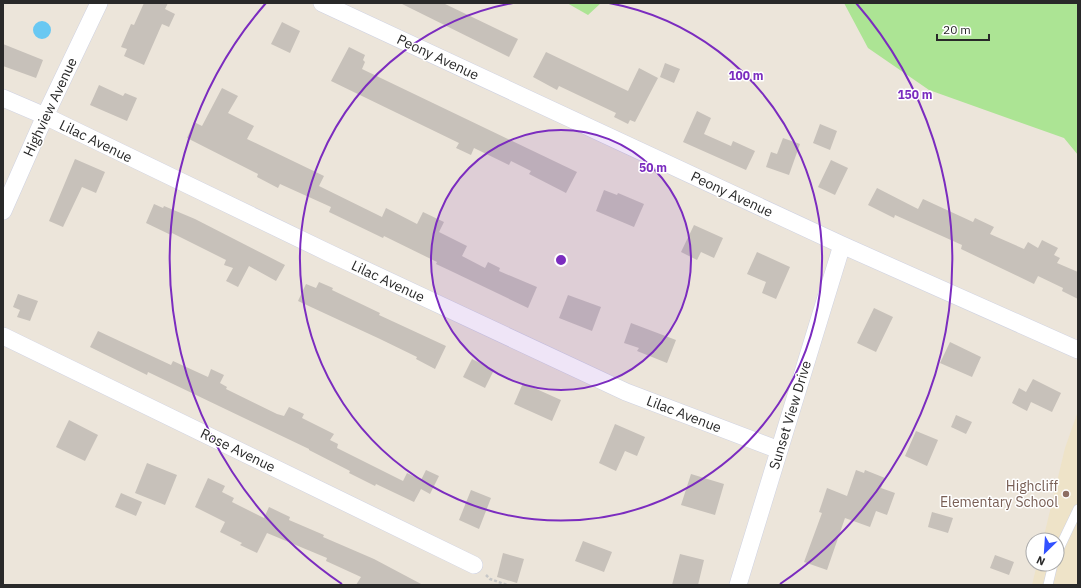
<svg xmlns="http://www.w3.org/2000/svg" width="1081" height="588" font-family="'IBM Plex Sans',sans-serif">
<rect width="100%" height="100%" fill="#ece5da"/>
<path fill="#eee3c8" d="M1078 411V585H1032L1037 564H1057V540H1043L1065 448Z"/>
<path fill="#ace494" d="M567 3H601L588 15Z
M844 3H1078V155L1064 138 929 90 868 48Z"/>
<path fill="#69c8f2" d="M33 30a9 9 0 1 1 18 0a9 9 0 1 1-18 0Z"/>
<path fill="#c7c1ba" d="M144 3H168L165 9 175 14 169 27 162 24 144 65 124 56 127 49 121 47 131 24 134 25Z
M400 3H443L518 39 509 57Z
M282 22 300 31 290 53 271 44Z
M3 44 43 60 36 78 3 66Z
M349 47 365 55 363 60 365 62 362 69 577 172 566 193 529 174 531 171 511 161 509 165 474 148 471 155 456 148 459 143 331 81Z
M546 52 628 91 639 68 658 78 635 122 630 120 628 124 614 117 616 113 559 86 557 90 533 77Z
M665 63 680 69 674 83 660 77Z
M99 85 123 96 125 93 137 98 127 121 90 105Z
M222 88 238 96 228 113 254 126 247 139 324 176 319 186 382 217 386 208 417 224 423 212 444 222 439 232 467 246 462 256 485 268 488 262 500 268 499 271 537 287 528 308 453 272 436 264 437 262 384 236 383 238 329 212 331 207 280 184 278 188 257 177 258 174 187 138 194 122 202 126Z
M697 111 711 118 704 134 731 146 733 141 755 151 746 170 683 142Z
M820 124 837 131 830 150 813 143Z
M783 138 800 144 789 175 766 167 771 152 777 154Z
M75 159 105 172 96 193 82 187 63 227 49 221Z
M831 160 848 168 835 195 818 187Z
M877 188 918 209 923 199 973 222 975 218 994 227 990 234 1024 249 1028 242 1038 248 1042 240 1058 248 1054 255 1060 258 1057 263 1078 272V299L1062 291 1063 288 1038 276 1034 284 961 249 962 245 895 215 894 218 868 205Z
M604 190 617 195 618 193 644 204 634 227 596 211Z
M154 204 163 208 164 206 195 219 285 265 276 281 249 266 238 287 226 281 233 268 224 265 226 260 172 233 171 235 146 223Z
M694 225 723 238 714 258 701 252 697 260 681 252Z
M757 252 790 267 776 299 762 293 766 282 747 274Z
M319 282 333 288 332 290 380 313 379 315 446 346 435 369 416 359 417 357 380 339 298 301 306 284 316 288Z
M18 294 38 301 30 321 17 317 20 310 13 307Z
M568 295 601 307 592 331 559 318Z
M874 308 893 317 876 352 857 343Z
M631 323 676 340 667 363 637 351 639 348 624 343Z
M98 331 171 365 173 361 208 377 211 369 224 375 220 383 227 387 226 389 277 414 284 416 289 407 304 414 302 418 334 434 330 440 338 444 337 448 403 481 407 473 421 480 426 470 439 476 430 494 421 489 414 502 376 484 375 486 349 473 350 471 309 450V449L148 372 147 375 90 347Z
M950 342 981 357 972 377 940 363Z
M472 359 494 370 485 388 463 377Z
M1033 379 1061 393 1052 412 1031 402 1027 411 1012 403 1019 388 1026 392Z
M523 383 561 400 552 421 514 404Z
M956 415 972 422 966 434 951 427Z
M69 420 98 435 85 461 56 447Z
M615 424 645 437 637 456 625 451 616 471 599 463Z
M916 431 938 440 927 466 905 456Z
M147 463 177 475 165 505 135 493Z
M856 470 864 473 865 470 885 478 881 488 895 493 887 515 876 511 870 527 845 518 827 570 804 562 822 513 819 512 827 488 847 496Z
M691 474 724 484 715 515 681 505Z
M208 478 225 486 222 492 234 498 232 502 264 518 269 507 290 517 289 520 324 535 323 537 374 559 423 585H356L361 577 326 561 327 558 267 533 257 553 240 545 242 543 220 532 225 522 195 507Z
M471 490 491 498 479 529 459 520Z
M121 493 142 502 136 516 115 507Z
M932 512 953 518 948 533 928 527Z
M583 541 612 552 604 572 575 561Z
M503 553 524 559 517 583 497 577Z
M680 554 704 560 698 585H672Z
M995 555 1014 562 1009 575 990 568Z"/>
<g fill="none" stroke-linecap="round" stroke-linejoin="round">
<defs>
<path id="lane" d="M1057 553 1078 509
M1048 585 1053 564"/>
<path id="street" d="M322 3 842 245 1078 350
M3 98 45 116 329 253 626 392 779 450
M3 211 45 116 99 3
M3 336 474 565
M738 585 842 245"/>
</defs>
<use href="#lane" stroke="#cfd2e2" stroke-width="10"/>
<use href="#street" stroke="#cfd2e2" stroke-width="18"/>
<path stroke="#c7c7c7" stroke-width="2.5" stroke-dasharray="3 2" stroke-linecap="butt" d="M486 575 490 579 507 585"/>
<use href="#lane" stroke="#fff" stroke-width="9"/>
<use href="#street" stroke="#fff" stroke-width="17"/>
</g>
<circle cx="561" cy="260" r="130" fill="#7b2cbf" fill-opacity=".12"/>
<g fill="none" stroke="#7b2cbf" stroke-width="2">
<circle cx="561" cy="260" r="130"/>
<path d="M609 3A261 261 0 1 1 513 3"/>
<path d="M342 584A391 391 0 0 1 266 3M856 3A391 391 0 0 1 780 584"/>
</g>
<circle fill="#8d6e63" stroke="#fff" stroke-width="1.5" cx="1066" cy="494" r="4"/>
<g text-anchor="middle" stroke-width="3" stroke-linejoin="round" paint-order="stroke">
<g font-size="14" fill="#292929" stroke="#fff">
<text transform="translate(438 57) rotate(25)" y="5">Peony Avenue</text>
<text transform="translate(50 107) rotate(-65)" y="5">Highview Avenue</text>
<text transform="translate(96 141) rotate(26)" y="5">Lilac Avenue</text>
<text transform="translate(732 194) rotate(25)" y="5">Peony Avenue</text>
<text transform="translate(388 281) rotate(25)" y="5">Lilac Avenue</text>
<text transform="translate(684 414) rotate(21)" y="5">Lilac Avenue</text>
<text transform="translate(790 415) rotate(-73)" y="5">Sunset View Drive</text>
<text transform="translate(238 450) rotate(26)" y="5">Rose Avenue</text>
</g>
<g font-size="14" fill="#785e54" stroke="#fff" text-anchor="end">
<text x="1058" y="491">Highcliff<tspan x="1058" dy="16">Elementary School</tspan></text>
</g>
</g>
<circle cx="561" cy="260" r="6" fill="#7b2cbf" stroke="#fff" stroke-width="2"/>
<g font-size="12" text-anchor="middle" font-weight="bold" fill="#7b2cbf" stroke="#fff" stroke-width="3" stroke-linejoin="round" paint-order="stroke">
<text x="746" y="80">100 m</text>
<text x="915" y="99">150 m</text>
<text x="653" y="172">50 m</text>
</g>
<rect width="1081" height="588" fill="none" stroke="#292929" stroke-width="8"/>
<g transform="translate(1045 552) rotate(205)"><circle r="19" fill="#ffffff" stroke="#a9a9a9"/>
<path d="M0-3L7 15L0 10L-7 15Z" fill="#3352ff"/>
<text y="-6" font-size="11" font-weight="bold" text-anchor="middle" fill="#292929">N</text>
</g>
<path d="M937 34v6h52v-6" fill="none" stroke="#292929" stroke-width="2"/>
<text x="943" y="34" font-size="12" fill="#292929" stroke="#ffffff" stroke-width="3" paint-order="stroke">20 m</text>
</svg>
